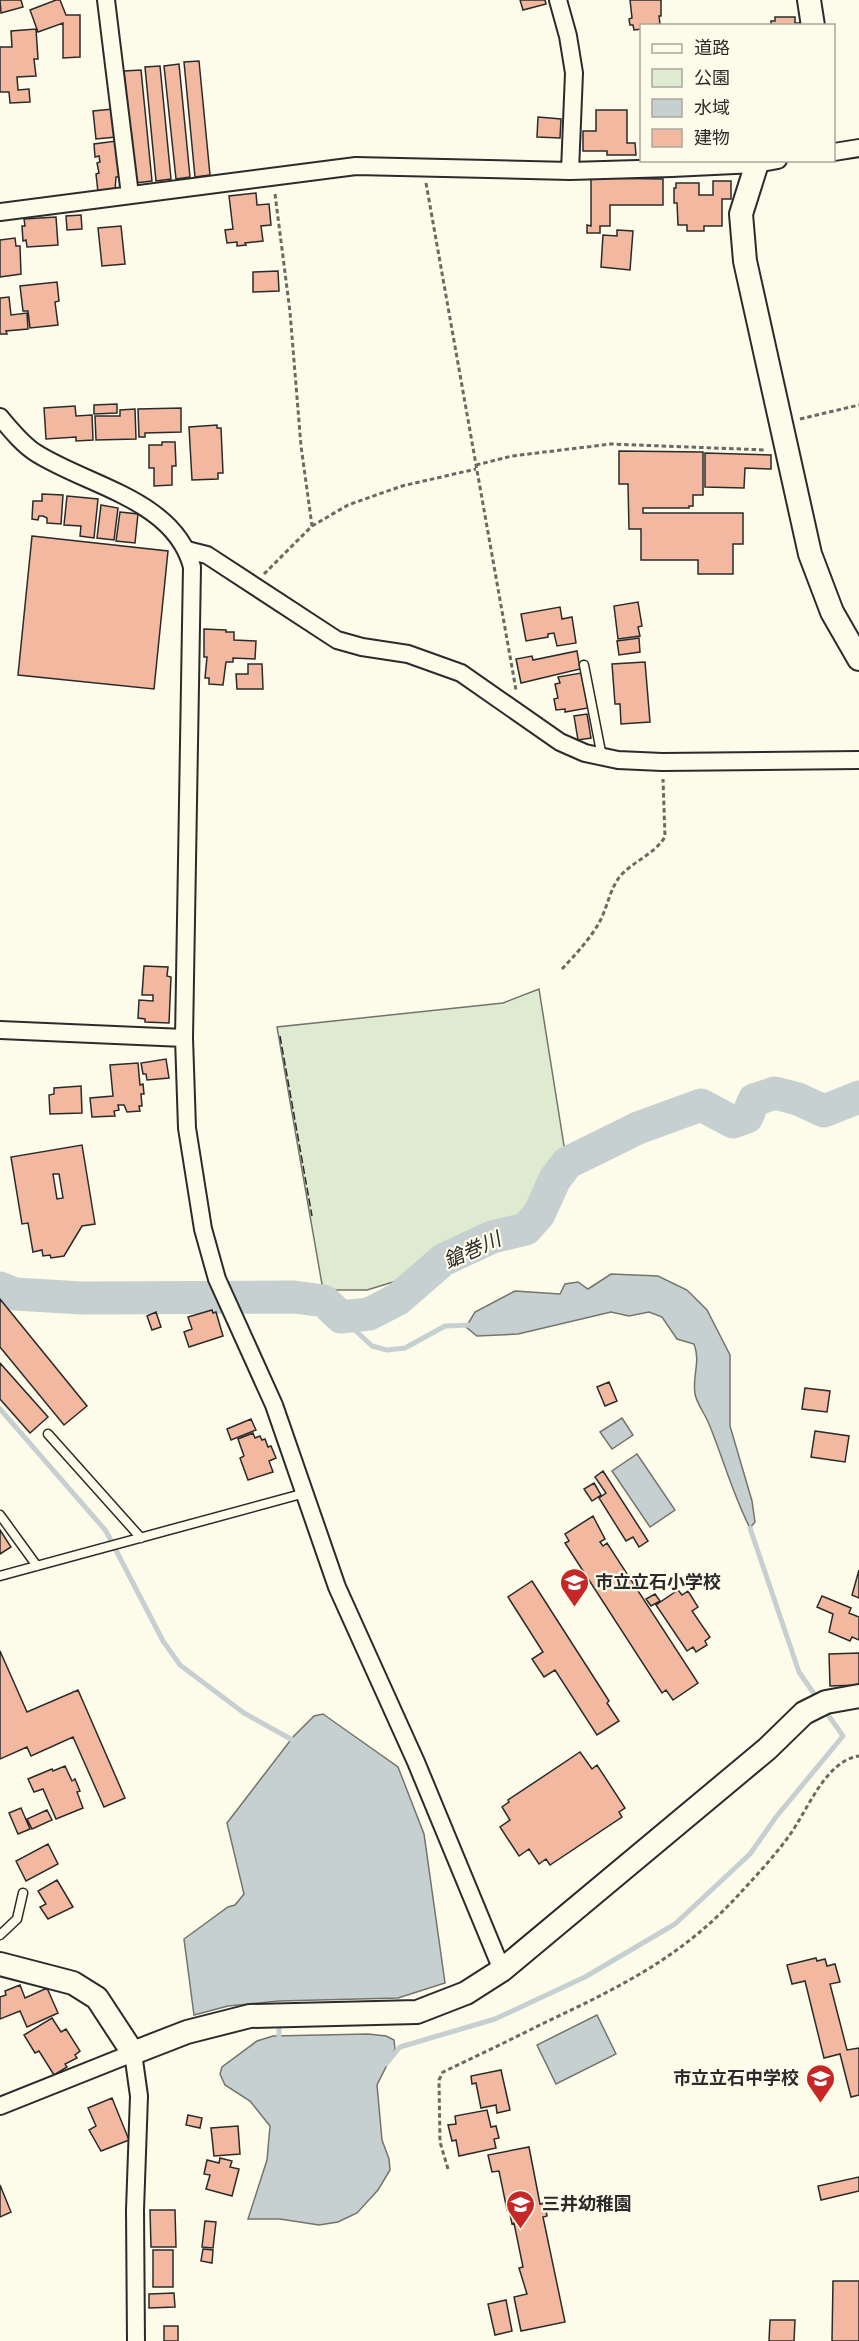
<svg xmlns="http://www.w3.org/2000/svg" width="859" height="2341" font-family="'Fira Sans Condensed','Noto Sans JP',sans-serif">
<rect width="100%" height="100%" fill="#fdfbea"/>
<path fill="#deebd1" stroke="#74746e" stroke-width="1.5" d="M539 989 565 1152 549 1175 531 1209 514 1224 470 1236 403 1279 367 1290H323L277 1027 503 1003Z"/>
<path fill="#c7d0d0" stroke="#74746e" stroke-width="1.5" d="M611 1274 658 1276 687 1290 707 1310 730 1355V1426L752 1501 755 1522 750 1528C733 1495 723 1458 709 1424 705 1414 697 1404 695 1394 692 1375 701 1362 694 1344L677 1339 662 1317 649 1312 629 1316 611 1312 518 1334 477 1336 466 1327 475 1312 515 1291 560 1294 565 1284 578 1282 588 1289Z
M622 1418 633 1435 612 1449 600 1432Z
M637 1454 675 1510 650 1527 612 1471Z
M323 1714 398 1767 424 1834 445 1983 398 1998 279 2001 228 2006 194 2015 184 1939 228 1907 235 1905 244 1894 227 1823 293 1737 314 1716Z
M597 2015 616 2054 556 2084 537 2045Z
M368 2034 386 2036 394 2040 395 2049 377 2085 382 2140 389 2159 390 2170 378 2190 357 2213 338 2222 319 2225 280 2219H248L267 2160 270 2126 250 2101 225 2085 220 2074 222 2067 257 2041 273 2036Z"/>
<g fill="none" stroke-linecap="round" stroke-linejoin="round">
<path stroke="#c7d0d0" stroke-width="5" d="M341 1317 372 1346 387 1350 405 1348 445 1326 471 1325
M0 1409 106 1531 163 1641 180 1665 244 1713 298 1743
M750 1528 799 1672 819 1701
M279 2021V2042
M386 2064 400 2047 495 2019 585 1977 675 1924 750 1854 776 1817 843 1736 824 1709"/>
<path stroke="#c7d0d0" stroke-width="33" d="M0 1288 15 1294 82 1298 294 1297 324 1301 341 1317 369 1314 398 1299 443 1260 492 1237 526 1229 539 1214 555 1179 567 1163 638 1128 701 1105 733 1122 747 1117 754 1100 775 1093 798 1099 824 1111 859 1097"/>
</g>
<path fill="#f2b8a0" stroke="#2b2b2b" stroke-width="1.5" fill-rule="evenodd" d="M0 0H21L23 7 1 13Z
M56 0H60L66 15H80V57L63 58V23L38 32 30 10Z
M520 0H545L546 4 523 10Z
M630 0H661V16H659L660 24 642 26V29L634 30 633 25H630L629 19 632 18Z
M775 17H795V23H801V26H771V21H775Z
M36 29 38 59H34L36 76 17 77 18 90 29 89 30 102 10 103 9 92H0V47H12L11 31Z
M199 61 210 175 195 177 184 62Z
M179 64 190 177 176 179 164 66Z
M160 66 171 179 156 181 145 67Z
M141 70 152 181 135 183 124 71Z
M113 109 116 137 96 139 93 111Z
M596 110H627V143H635L636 155H607V151H583V131H596Z
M538 117 561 119 560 138 537 137Z
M116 141 123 177H116L115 190 98 192 96 174 99 173 97 163 100 162 99 156 95 157 94 144Z
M591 178 663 179V205H610V226H600V233H587V225L591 226Z
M713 181H731V199H722V226H704V231H687V225H678L677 203H674V188H676V183H699V195H713Z
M256 193 257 205 269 204 271 225 261 226 263 241 245 243 246 245 237 246V242L227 243 225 230 233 229 229 196Z
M81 215 82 229 67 230 66 216Z
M56 217 58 245 27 247 26 240 23 241 22 226H25L24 219Z
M121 226 125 264 102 266 98 228Z
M617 230 633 231 630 270 601 267 603 235 617 236Z
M15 238 16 246H20L21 274 0 277V240Z
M278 271 279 291 253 292V272Z
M57 282 59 301 55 302 58 325 30 328 28 311H23L20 286Z
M9 297 11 315 27 313 28 329 6 331 7 334H0V298Z
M117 404V413L94 414V405Z
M75 406 76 416 92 415 93 440 76 441V437L46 439 44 408Z
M181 408V432L145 433V437H139L138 409Z
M135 409 136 439 96 440 95 416H120V410Z
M217 425V428H221L223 473H218V479L192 480 189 427Z
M162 442H175L176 466H172V485L154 486V468H149V445H162Z
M619 451 703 452V495H693V506H689V508H643V513H743V544H733V574H698V560H641V529H629L628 484H619Z
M705 453 771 455V469L745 468 744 488 705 487Z
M42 494 63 495 61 524 47 523V518L43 516H39L38 520 32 519 33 501H42Z
M67 496 98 499 94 538 80 536 81 526 64 525Z
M101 505 118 508 114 540 97 538Z
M120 512 138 514 135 543 116 541Z
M32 536 168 551 154 689 18 675Z
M638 602 642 626 638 627 640 636 618 639 614 606Z
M560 607 562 619 572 617 576 643 557 646 554 633 548 634V637L526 641 521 614Z
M204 629 226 630V632H234V640L256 641 255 659 233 658V662H226L223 685 209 684V678H205L207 657H204Z
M639 638 640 652 619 655 617 641Z
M577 651 580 669 521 683 516 659 532 656 533 660Z
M645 662 650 722 621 724 620 704H615L612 664Z
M248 664H262L263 689H237L236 674H248Z
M581 673 588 708 565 712V709L556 710 554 699 558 698 555 684 560 683 558 677Z
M587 714 591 738 578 740 574 716Z
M144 966 168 967 167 976 171 977 169 1023 145 1022V1019L138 1018 139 1000 153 1001V995H142Z
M166 1059 169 1078 147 1080 146 1074H143L141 1063Z
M138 1063 140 1085 143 1084 144 1094H141L142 1106H139L140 1111 127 1112 124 1105H118L119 1110 114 1111 115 1116 92 1117 90 1098 113 1096 110 1065Z
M81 1086 82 1113 50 1114 49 1095 54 1094V1088Z
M82 1145 95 1224 82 1226 64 1256 51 1258 50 1255 43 1256 42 1250 33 1252 28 1223 22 1224 11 1157ZM53 1174H59L63 1198 57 1199Z
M0 1299 87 1406 64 1425 0 1347Z
M212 1310 213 1313 216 1312 223 1336 189 1347 184 1332 192 1329 188 1317Z
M156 1312 161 1327 152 1330 147 1316Z
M0 1363 48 1417 30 1433 0 1399Z
M609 1382 617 1401 605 1406 597 1387Z
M805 1388 830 1391 827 1412 802 1409Z
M251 1419 256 1430 231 1440 227 1429Z
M815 1431 849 1436 845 1462 811 1457Z
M253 1433 255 1438 260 1436 262 1440 265 1439 268 1447 271 1446 276 1458 269 1461 273 1472 248 1480 240 1458 244 1456 238 1439Z
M603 1471 648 1541 639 1547 633 1537 626 1541 599 1498 606 1493 595 1477Z
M594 1483 601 1495 592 1501 584 1489Z
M593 1516 605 1539 600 1542 603 1546 607 1543 698 1683 673 1700 666 1690 662 1693 565 1543 569 1541 565 1534Z
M0 1530 11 1547 0 1554Z
M859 1570V1598L852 1595Z
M532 1581 609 1701 607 1703 619 1721 597 1735 555 1670 544 1677 532 1659 543 1652 508 1597Z
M678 1590 682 1595 688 1591 698 1607 692 1611 710 1637 705 1641 707 1645 696 1652 693 1647 687 1651 656 1605Z
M655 1594 660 1601 651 1606 646 1599Z
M822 1596 851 1608 849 1613 859 1617V1640L852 1637 850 1641 829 1632 833 1614 817 1607Z
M0 1651 27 1712 78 1690 125 1798 104 1807 73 1737 31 1756 27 1747 0 1759Z
M859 1653V1685L830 1686 829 1654Z
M580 1752 592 1769 597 1765 625 1808 619 1812 622 1817 550 1865 546 1859 539 1864 529 1849 519 1856 500 1827 510 1820 502 1807 509 1802 508 1800Z
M65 1766 72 1781 75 1779 80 1791 77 1792 83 1808 56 1819 43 1789 34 1792 28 1779 52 1769 53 1771Z
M21 1808 30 1829 18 1834 9 1813Z
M47 1810 52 1820 32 1829 27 1819Z
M48 1844 58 1864 26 1881 16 1861Z
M57 1880 73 1907 48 1919 40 1907 46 1904 38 1891Z
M816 1958 817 1961 825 1959 827 1966 835 1964 840 1982 830 1984 847 2050 859 2048V2095L851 2097 840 2054 824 2058 805 1981 792 1984 787 1965Z
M20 1985 25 1998 47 1988 58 2013 27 2027 20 2011 0 2019V1997L6 1995 5 1991Z
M52 2018 61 2032 66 2029 80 2051 75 2055 77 2058 65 2064 67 2067 54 2075 39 2051 35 2053 24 2035Z
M501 2070 510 2110 497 2113 496 2105 481 2108 476 2083 472 2084 471 2076Z
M112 2098 129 2140 101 2151 89 2130 96 2126 88 2108Z
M487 2110 491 2127 496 2126 499 2138 494 2139 496 2148 459 2156 456 2140 452 2141 448 2125 456 2124 455 2116Z
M188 2115 202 2118 200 2128 186 2125Z
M238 2126 240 2154 214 2156 211 2128Z
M529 2147 540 2204 545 2203 547 2216 543 2217 565 2322 521 2331 514 2297 527 2294 519 2268 523 2267 514 2223 512 2224 509 2209 507 2210 499 2171 492 2172 488 2155Z
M220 2158 232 2161 230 2167 239 2169 232 2196 206 2189 210 2175 204 2174 207 2160 219 2163Z
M859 2177V2191L821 2200 818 2186Z
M0 2185 11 2212 0 2217Z
M150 2210H175L176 2247H151Z
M205 2221 216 2222 213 2248 202 2247Z
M203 2249 213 2250 212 2263 201 2261Z
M153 2250H173V2287H153Z
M833 2281H859V2341H832Z
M174 2293 175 2307 149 2308V2294Z
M506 2300 512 2331 495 2335 488 2304Z
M770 2320H795L794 2341H769Z
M164 2326H178V2341H164Z"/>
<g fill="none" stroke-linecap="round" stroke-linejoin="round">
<defs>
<path id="lane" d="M584 665 602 757
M48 1434 141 1538
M0 1515 37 1566
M0 1576 305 1493
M0 1935 17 1919 23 1893"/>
<path id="street" d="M106 0 130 195
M558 0 568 36 574 73 570 171
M834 152 859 148
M0 212 356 166 570 171 672 168 756 164 778 160
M0 417C11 430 22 444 36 453 88 486 175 500 192 567L184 1038 187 1128 203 1229 217 1279 274 1405 337 1587 416 1762 502 1970
M187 550 207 555 337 640 362 647 408 654 461 673 560 742 585 753 618 760 662 762 859 760
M0 1030 184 1038
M0 2106 133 2053 139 2096 135 2210 136 2341"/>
<path id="secondary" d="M809 0 813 26
M758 160 741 214 745 261 810 554 832 612 859 659
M0 1964 73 1983 97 1998 133 2053 187 2032 250 2016 417 2012 466 1993 502 1970 767 1749 804 1713 826 1702 859 1696"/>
</defs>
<use href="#lane" stroke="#2b2b2b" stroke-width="11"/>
<use href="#street" stroke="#2b2b2b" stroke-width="20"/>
<use href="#secondary" stroke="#2b2b2b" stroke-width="26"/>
<path stroke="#6a6964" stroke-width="3" stroke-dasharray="4.5 3" stroke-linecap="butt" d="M426 183 516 690
M800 419 859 405
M476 465 512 456 611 444 766 450
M312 526 348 505 402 486 476 469
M264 574 312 526 301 446 290 312 275 194
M562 969C575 955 591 938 600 921 608 906 610 887 622 874 636 860 654 854 665 837L663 779
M448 2169 440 2142 439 2080 443 2072C477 2056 512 2039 546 2022 622 1986 684 1956 742 1891 758 1874 775 1855 789 1836 808 1810 825 1761 859 1756"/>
<use href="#lane" stroke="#fdfbea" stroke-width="8"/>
<use href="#street" stroke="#fdfbea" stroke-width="16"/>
<use href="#secondary" stroke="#fdfbea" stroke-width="22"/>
<path stroke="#2b2b2b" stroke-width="1.5" stroke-dasharray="8 3" stroke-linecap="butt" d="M280 1036 312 1216"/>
</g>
<defs>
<symbol id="school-pin" viewBox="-11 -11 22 30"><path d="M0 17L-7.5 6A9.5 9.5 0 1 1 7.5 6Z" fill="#c62828" stroke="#fdfbea"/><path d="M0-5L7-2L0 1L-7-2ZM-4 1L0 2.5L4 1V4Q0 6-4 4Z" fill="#fff"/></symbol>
</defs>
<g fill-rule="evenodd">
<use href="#school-pin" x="558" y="1566" width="33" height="45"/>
<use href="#school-pin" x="804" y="2062" width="33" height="45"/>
<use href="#school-pin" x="504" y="2188" width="33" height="45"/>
</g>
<g text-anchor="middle" stroke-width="4.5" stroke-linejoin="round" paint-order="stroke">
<g font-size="18" font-weight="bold" fill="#2b2b2b" stroke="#fdfbea" text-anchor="start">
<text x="595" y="1588">市立立石小学校</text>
<text x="799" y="2084" text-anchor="end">市立立石中学校</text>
<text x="542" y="2210">三井幼稚園</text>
</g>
<g font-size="20" font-style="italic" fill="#2b2b2b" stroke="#fdfbea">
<text transform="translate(472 1250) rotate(-24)" y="7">鎗巻川</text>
</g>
</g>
<rect x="640" y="24" width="195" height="138" fill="#fdfbea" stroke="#a9a89e" stroke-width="1.5"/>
<rect x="652" y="44" width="30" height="9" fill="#fdfbea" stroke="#a9a89e" stroke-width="1.5"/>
<text x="694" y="54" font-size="18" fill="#2b2b2b">道路</text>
<rect x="652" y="69" width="30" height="18" fill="#deebd1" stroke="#a9a89e" stroke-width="1.5"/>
<text x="694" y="84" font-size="18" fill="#2b2b2b">公園</text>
<rect x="652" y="99" width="30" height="18" fill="#c7d0d0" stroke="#a9a89e" stroke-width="1.5"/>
<text x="694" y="114" font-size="18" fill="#2b2b2b">水域</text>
<rect x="652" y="129" width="30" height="18" fill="#f2b8a0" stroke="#a9a89e" stroke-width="1.5"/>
<text x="694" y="144" font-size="18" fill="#2b2b2b">建物</text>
</svg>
